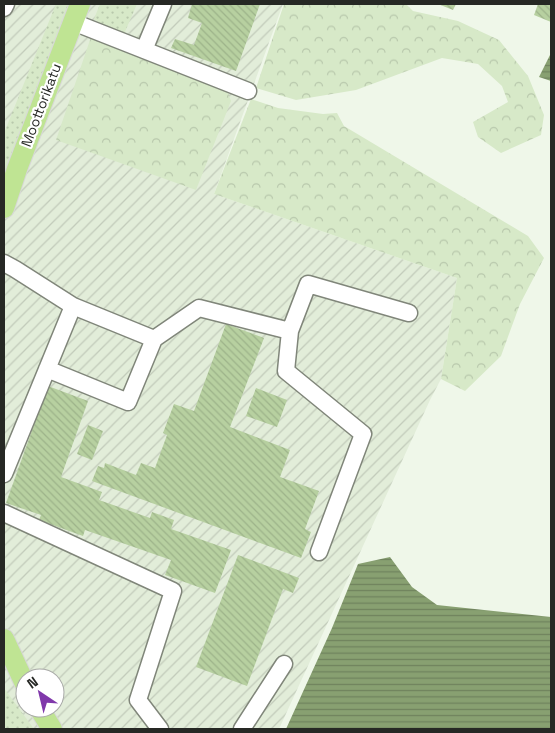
<svg xmlns="http://www.w3.org/2000/svg" width="555" height="733" font-family="'Space Grotesk',sans-serif">
<defs>
<pattern id="industrial-furrows" width="10" height="10" patternUnits="userSpaceOnUse" patternTransform="scale(1.25)"><rect width="10" height="10" fill="#e2edd9"/><path d="M-1 1l2-2M0 10L10 0M9 11l2-2" fill="none" stroke="#c2cbba"/></pattern>
<pattern id="grass-dots" width="8" height="8" patternUnits="userSpaceOnUse" patternTransform="scale(1.25)"><rect width="8" height="8" fill="#d7e9c8"/><path d="M2 2h.1M6 6h.1" fill="none" stroke="#b8c8ac" stroke-width="1.8" stroke-linecap="round"/></pattern>
<pattern id="forest-crowns" width="20" height="18" patternUnits="userSpaceOnUse" patternTransform="scale(1.25)"><rect width="20" height="18" fill="#d7e9c8"/><path d="M2 6a3 3 0 1 1 6 0M12 15a3 3 0 1 1 6 0" fill="none" stroke="#b8c8ac"/></pattern>
<pattern id="water-rules" width="6" height="5" patternUnits="userSpaceOnUse" patternTransform="scale(1.25)"><rect width="6" height="5" fill="#88a071"/><path d="M0 2.5h6" fill="none" stroke="#6f825d"/></pattern>
<pattern id="building-back-hatch" width="6" height="6" patternUnits="userSpaceOnUse" patternTransform="scale(1.25)"><rect width="6" height="6" fill="#b7d0a0"/><path d="M-1 5l2 2M0 0l6 6M5-1l2 2" fill="none" stroke="#9db38a"/></pattern>
</defs>
<rect width="100%" height="100%" fill="#eff7e9"/>
<path fill="url(#industrial-furrows)" fill-rule="evenodd" d="M4 4H283L214 194 457 278 441 379 430 400 279 729H4ZM25 678H55V708H25Z"/>
<path fill="url(#grass-dots)" d="M56 4H69L4 174V133Z
M100 4H137L124 34H116L94 19Z
M4 688 34 729H4Z"/>
<path fill="url(#forest-crowns)" d="M284 4H406L413 11 458 21 499 40 528 76 544 115 541 135 501 153 478 137 473 122 508 102 502 86 478 64 442 58 356 90 296 100 256 88Z
M91 37 227 90 231 101 196 190 56 140Z
M251 99 278 108 323 114 337 113 344 126 528 236 544 258 520 304 501 356 465 391 441 379 457 278 214 194Z"/>
<path fill="url(#water-rules)" d="M551 53V81L539 77Z
M390 557 412 587 437 605 551 617V729H286L332 628 358 564Z"/>
<path fill="url(#building-back-hatch)" d="M192 4H260L236 71 171 48 175 39 194 45 202 23 188 18Z
M438 4H456L453 10Z
M538 4H551V22L534 15Z
M226 324 264 338 230 427 290 450 280 477 319 491 305 529 311 532 301 558 92 481 98 466 104 468 105 463 136 475 141 463 155 468 167 435 163 433 174 404 194 411Z
M48 386 88 401 61 477 102 492 99 500 150 518 152 512 174 520 171 529 231 550 215 593 165 575 171 560 85 530 83 536 39 520 41 515 6 503Z
M256 388 287 400 277 427 246 416Z
M88 425 103 431 92 460 77 454Z
M238 555 299 578 293 593 283 589 247 686 196 667Z"/>
<g fill="none" stroke-linecap="round" stroke-linejoin="round">
<defs>
<path id="minor" d="M4 8 6 4
M73 22 248 91
M144 50 163 4
M4 263 15 269 73 306 4 474
M290 331 308 284 409 313
M154 339 199 308 290 331 286 371 363 434 319 552
M47 369 128 402 154 339 73 306
M4 513 173 591 138 700 160 729
M242 729 284 664"/>
<path id="major" d="M4 208 17 169 80 4
M4 639 25 684
M39 708 52 729"/>
</defs>
<use href="#minor" stroke="#80867a" stroke-width="19"/>
<use href="#major" stroke="#d8d8d8" stroke-width="22"/>
<use href="#minor" stroke="#fff" stroke-width="16"/>
<use href="#major" stroke="#bfe493" stroke-width="20"/>
</g>
<g text-anchor="middle" stroke-width="4.5" stroke-linejoin="round" paint-order="stroke">
<g font-size="14" fill="#262824" stroke="#fff">
<text transform="translate(41 105) rotate(-69)" y="5">Moottorikatu</text>
</g>
</g>
<rect width="555" height="733" fill="none" stroke="#262824" stroke-width="10"/>
<g transform="translate(40 693) rotate(325)"><circle r="24" fill="#ffffff" stroke="#a8a9a7"/>
<path d="M0-4L9 19L0 12L-9 19Z" fill="#8038ab"/>
<text y="-8" font-size="14" font-weight="bold" text-anchor="middle" fill="#262824">N</text>
</g>
</svg>
